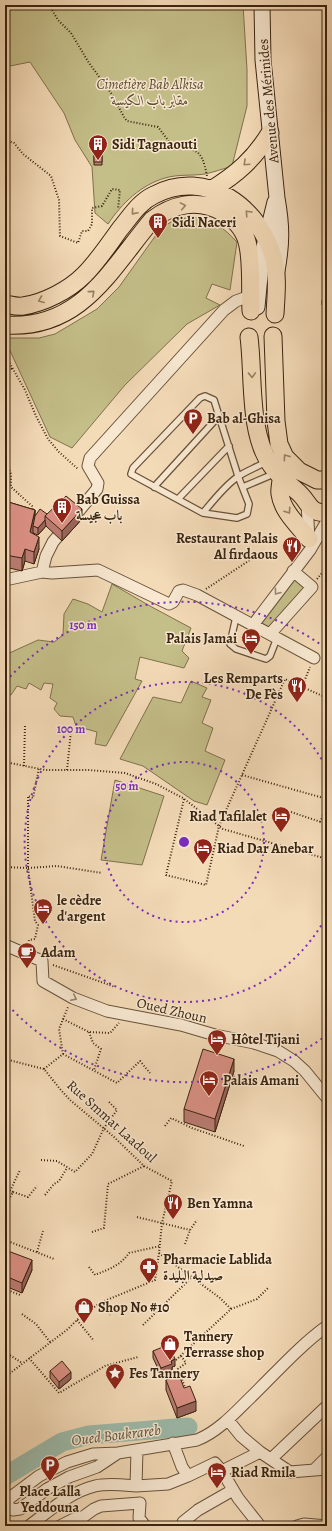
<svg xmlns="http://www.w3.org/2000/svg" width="332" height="1531" font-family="Alegreya,Amiri,serif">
<rect width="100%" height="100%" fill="#f4dbb8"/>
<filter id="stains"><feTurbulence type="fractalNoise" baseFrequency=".005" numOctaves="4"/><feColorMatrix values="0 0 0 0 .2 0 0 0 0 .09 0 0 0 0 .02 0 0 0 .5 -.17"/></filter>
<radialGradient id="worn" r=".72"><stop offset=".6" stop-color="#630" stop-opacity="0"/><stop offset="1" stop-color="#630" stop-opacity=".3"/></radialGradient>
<path fill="#c4be89" stroke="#7f714c" d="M5 5H243L247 69V106L232 166C223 169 214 172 205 174 192 176 178 174 165 178 141 185 122 203 108 224L95 213 92 167 75 140 64 113 30 62 5 67Z
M194 217C215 222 222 226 237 242L230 290 212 284 206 298 220 305 187 324 125 385 72 448 50 437 6 342V338H39L55 334 97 309 119 287 161 228 176 219Z
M294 573 311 587 268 638 251 629Z
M112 584 150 606 191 628 182 651 189 658 184 668 140 657 135 679 142 681 106 746 95 744 97 732 76 726 73 717 60 716 54 709 57 703 50 698 53 684 44 683 41 690 29 683 26 689 17 686 11 695 5 693V655L38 640 54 642 63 635 64 614 73 599 88 604 102 612Z
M191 681 207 688 202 697 211 700 202 723 213 728 205 751 225 760 207 805 194 801 143 766 120 759 153 697 181 703Z
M115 780 164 796 142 865 101 860Z"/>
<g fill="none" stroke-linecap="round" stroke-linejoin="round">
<path stroke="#9cbbab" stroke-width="19" d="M5 1476 62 1442 89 1435 188 1427"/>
<defs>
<path id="lane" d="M205 396 214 400 238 476 249 504 247 514 237 518 203 513 131 474 133 468 200 398Z
M154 487 219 416
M243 487 276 473
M178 499 229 446
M203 513C213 501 226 484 239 476 248 470 258 467 267 461
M236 617 230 644 236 649 266 659 270 656 277 638"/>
<path id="street" d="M307 503 309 539
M42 572 46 556 53 542 97 489 98 483 88 466 90 458 224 310 236 301 250 296
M5 580 42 572 52 573 98 570 169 604 173 602 179 591 183 590 197 595 314 658
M253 625 310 550 327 521
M270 634 312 587 293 571
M5 945 42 961 43 981 73 998 107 1011 181 1025 215 1035 254 1043 278 1051 294 1061 305 1071 327 1098
M228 1420 241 1436 260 1452 290 1472 327 1469
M173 1443 182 1467 188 1476 215 1463 222 1471 238 1498 260 1526
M118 1453 97 1467 69 1477 47 1489 20 1509 13 1510 7 1505V1501L11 1497 39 1476 67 1462 93 1454 118 1453 197 1440C217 1432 233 1415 248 1400 274 1375 298 1347 327 1326
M271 1459 327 1406
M314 1470 327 1457
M222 1471 260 1452
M136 1486 168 1484 188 1476
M183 1522 198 1510 233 1490
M29 1526C49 1511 70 1492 95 1486 108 1483 123 1485 136 1486L137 1450
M60 1526 78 1517 80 1519 94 1509 101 1506 140 1503 139 1518 145 1526
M297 1526 304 1524 327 1526"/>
<path id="secondary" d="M262 5 263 60 277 198C282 226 282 243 277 271
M257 307 262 255 275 202"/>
<path id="primary" d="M211 190C237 174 254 159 270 133
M5 304C11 305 17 307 23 306 44 303 69 290 84 275 98 261 109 244 120 229 130 217 139 202 154 195 206 167 261 208 274 260 278 278 276 296 275 314
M5 325C81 330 110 270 152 220 161 213 173 207 185 205 212 201 243 218 248 246 252 265 250 291 251 311
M273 336 276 421 279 444 285 457 299 471 317 480H327
M249 337C254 375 248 433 271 465 279 477 289 484 299 493 309 502 310 515 327 512
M281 479C281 484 279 490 280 494 282 511 299 526 309 539"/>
</defs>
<use href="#lane" stroke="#685239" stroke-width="8"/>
<use href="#street" stroke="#685239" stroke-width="13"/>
<use href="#secondary" stroke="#3a240f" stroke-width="17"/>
<use href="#primary" stroke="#3a240f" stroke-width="19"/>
<path stroke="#3a240f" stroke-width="2" stroke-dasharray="1 2" stroke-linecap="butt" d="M49 5 58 20 71 33 89 63 111 93 124 117 127 121 158 127 171 144C195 153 201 144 207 176
M5 140 14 143 23 154 51 176 59 200 60 236 78 243 82 231H88L92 224V208L102 206 112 189 120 190 118 209
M5 355 25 390 36 416 48 439 59 452 78 469
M5 367 12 369
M5 380 8 389 5 395
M5 459 11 474V487L32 506 33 512
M317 579 327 567
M206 589 250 560
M302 687 310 667
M5 762 45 770H88L125 773 156 784 183 798 223 829 327 859
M24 766 25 724
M67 770 71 731
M242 775 327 799
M184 799 166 875 206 885 219 826 285 679 327 698
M291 812 327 824
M320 822 327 806
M5 867 28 868
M28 868 57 866 102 873
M28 944 29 940 35 939 38 925 35 921 28 868V796L33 798 39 768
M53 965 115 987
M63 1019 89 1032 110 1033 119 1023
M89 1032 93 1043 101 1049 94 1070
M63 1054 117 1083 140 1061 150 1073
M5 1059 44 1069 60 1089 70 1100 114 1137 144 1166 172 1181 162 1223 159 1253 155 1280 102 1302 82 1315 68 1329 5 1377
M44 1069 63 1054 59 1029 68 1007
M165 1126 171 1118 192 1128 244 1146
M41 1160 57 1161 75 1172 92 1154 104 1128 117 1110 108 1101
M13 1192 28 1197 37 1186
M45 1195 54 1184 59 1181 67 1168
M5 1202 7 1203 13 1192 10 1191 20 1170
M137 1217 190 1230
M92 1232 104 1228 108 1184 144 1166
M5 1240 54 1259
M185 1244 190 1230 197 1220
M37 1252 43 1231
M159 1253 220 1298 231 1309
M89 1267 95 1275C109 1269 120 1266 129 1253L160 1246
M5 1289 20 1295
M102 1302 110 1315
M5 1308 7 1305
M22 1314 36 1324 50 1342
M77 1320 94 1341
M143 1325 192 1277
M5 1352 22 1363
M181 1356 186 1363 178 1369 186 1390
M29 1358 59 1393 105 1366 138 1357
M176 1360 231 1309 257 1299 268 1288"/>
<use href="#lane" stroke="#f8e8d1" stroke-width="5.5"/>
<use href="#street" stroke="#f8e8d1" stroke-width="11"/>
<use href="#secondary" stroke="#f8e8d1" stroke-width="15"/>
<use href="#primary" stroke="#f4dbb8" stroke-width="17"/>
</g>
<path fill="#bb7c72" stroke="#3a240f" d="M94 153H102V165H94Z
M327 294V307L322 305V301Z
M5 501 35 510V516L47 514 82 519 62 541 46 526 38 535 33 533 39 549 34 564 25 561 22 571 5 567Z
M234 1071 215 1132 184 1122V1109Z
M5 1258 32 1270 22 1293 5 1286Z
M153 1351H167L175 1366 172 1367V1370L161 1375 153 1358Z
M50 1371 71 1379 59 1389 50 1378Z
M166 1380 184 1388 196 1411 177 1418 166 1390Z"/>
<path fill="#99655c" stroke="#3a240f" d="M82 509V519L62 541V531Z
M35 510V523L33 526V533L30 544V532Z
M45 520 46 526 38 535V528Z
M39 537V549L34 564V552Z
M25 549V561L22 571V558Z
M234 1059V1071L215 1132V1119Z
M32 1260V1270L22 1293V1283Z
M175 1359V1366L172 1367V1370L161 1375V1368L171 1361Z
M71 1372V1379L59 1389V1382Z
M196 1401V1411L177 1418V1408Z"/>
<path fill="#da9084" stroke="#3a240f" d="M94 153H102V162H94Z
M326 294H327V304L322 301Z
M66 496 82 509 62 531 45 516Z
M5 501 35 510 30 532 39 537 34 552 25 549 22 558 5 555Z
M40 509 47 514 45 516V520L38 528 33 526 35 516Z
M203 1049 234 1059 215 1119 184 1109Z
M8 1251 32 1260 22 1283 5 1276V1258Z
M165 1346 167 1351 171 1350 175 1359 171 1361 172 1364 161 1368 153 1351Z
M62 1361 71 1372 59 1382 50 1371Z
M179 1375 184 1388 190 1386 196 1401 177 1408 166 1380Z"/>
<defs><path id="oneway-chevron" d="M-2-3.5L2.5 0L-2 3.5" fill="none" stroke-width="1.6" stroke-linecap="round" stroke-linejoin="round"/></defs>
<g stroke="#978064">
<use href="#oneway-chevron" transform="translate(246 163) rotate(137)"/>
<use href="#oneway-chevron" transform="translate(183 206) rotate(-10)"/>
<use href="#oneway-chevron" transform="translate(134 212) rotate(131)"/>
<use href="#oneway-chevron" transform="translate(248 213) rotate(-133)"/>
<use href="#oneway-chevron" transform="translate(92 293) rotate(-41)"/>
<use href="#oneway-chevron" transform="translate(41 300) rotate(159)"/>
<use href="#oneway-chevron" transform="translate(252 375) rotate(88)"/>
<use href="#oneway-chevron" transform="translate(286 457) rotate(-126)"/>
<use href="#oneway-chevron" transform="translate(288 511) rotate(56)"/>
</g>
<g stroke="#998670">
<use href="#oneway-chevron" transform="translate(277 592) rotate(128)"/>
<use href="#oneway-chevron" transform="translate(74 998) rotate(26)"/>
</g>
<g fill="none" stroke="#7b2cbf" stroke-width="2" stroke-dasharray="2 4">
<circle cx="184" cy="842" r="80"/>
<path d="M327 915A160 160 0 1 1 327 769"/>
<path d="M327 1035A240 240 0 0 1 6 1003M6 681A240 240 0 0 1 327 649"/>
</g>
<defs>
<symbol id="building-pin" viewBox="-11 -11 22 30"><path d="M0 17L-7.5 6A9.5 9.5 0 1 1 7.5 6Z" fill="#8f2418" stroke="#f8e8d1"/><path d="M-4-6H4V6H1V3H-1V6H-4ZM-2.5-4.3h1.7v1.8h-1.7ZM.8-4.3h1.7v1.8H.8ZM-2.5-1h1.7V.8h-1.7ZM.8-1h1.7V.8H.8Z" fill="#fff"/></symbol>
<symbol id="parking-pin" viewBox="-11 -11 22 30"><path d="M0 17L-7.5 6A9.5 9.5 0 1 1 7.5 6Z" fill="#8f2418" stroke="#f8e8d1"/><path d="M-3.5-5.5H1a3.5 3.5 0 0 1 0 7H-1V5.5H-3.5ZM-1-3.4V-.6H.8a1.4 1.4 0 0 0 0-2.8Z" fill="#fff"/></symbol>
<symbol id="restaurant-pin" viewBox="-11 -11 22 30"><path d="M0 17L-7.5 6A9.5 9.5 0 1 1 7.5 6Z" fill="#8f2418" stroke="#f8e8d1"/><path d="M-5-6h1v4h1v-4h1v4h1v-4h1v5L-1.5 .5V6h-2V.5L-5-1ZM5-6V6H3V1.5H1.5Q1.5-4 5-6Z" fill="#fff"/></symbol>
<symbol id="hotel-pin" viewBox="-11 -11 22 30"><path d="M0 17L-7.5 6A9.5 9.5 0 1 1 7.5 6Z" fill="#8f2418" stroke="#f8e8d1"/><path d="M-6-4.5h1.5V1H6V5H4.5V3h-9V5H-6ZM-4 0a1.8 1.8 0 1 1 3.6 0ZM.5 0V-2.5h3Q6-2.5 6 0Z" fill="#fff"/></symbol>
<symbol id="cafe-pin" viewBox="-11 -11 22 30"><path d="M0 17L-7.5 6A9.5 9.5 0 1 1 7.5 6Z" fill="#8f2418" stroke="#f8e8d1"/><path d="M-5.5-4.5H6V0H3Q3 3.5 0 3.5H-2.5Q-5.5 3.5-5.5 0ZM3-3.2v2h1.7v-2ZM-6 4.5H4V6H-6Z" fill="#fff"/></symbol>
<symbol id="pharmacy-pin" viewBox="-11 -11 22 30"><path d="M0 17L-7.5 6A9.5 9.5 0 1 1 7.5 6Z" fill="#8f2418" stroke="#f8e8d1"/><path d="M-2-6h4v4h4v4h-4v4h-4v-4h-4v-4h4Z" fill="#fff"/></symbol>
<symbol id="shop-pin" viewBox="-11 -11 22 30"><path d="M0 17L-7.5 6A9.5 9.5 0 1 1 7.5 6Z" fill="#8f2418" stroke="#f8e8d1"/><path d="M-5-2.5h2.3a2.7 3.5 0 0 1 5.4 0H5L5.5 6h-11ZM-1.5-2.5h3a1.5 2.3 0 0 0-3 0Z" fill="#fff"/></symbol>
<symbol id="sight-pin" viewBox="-11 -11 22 30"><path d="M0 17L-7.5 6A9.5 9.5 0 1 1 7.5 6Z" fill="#8f2418" stroke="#f8e8d1"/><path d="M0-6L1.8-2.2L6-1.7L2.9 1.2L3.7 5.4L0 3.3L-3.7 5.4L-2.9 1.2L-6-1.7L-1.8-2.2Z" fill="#fff"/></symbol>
</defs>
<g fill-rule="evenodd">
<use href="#building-pin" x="87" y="133" width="22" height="30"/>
<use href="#building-pin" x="147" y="211" width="22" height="30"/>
<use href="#parking-pin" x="182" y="407" width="22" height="30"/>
<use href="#building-pin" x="51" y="496" width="22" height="30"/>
<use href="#restaurant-pin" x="281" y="535" width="22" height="30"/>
<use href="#hotel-pin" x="240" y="627" width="22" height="30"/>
<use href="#restaurant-pin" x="286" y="675" width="22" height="30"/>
<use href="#hotel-pin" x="270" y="805" width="22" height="30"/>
<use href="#hotel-pin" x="192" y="837" width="22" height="30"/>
<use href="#hotel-pin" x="32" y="897" width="22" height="30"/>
<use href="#cafe-pin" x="16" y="941" width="22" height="30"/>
<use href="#hotel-pin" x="206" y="1028" width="22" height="30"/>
<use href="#hotel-pin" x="198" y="1069" width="22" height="30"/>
<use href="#restaurant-pin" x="162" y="1192" width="22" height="30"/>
<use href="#pharmacy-pin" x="138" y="1256" width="22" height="30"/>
<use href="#shop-pin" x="73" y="1296" width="22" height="30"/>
<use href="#shop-pin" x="159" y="1333" width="22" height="30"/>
<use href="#sight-pin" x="104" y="1362" width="22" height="30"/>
<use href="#parking-pin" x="39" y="1454" width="22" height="30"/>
<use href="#hotel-pin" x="206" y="1461" width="22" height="30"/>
</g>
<g text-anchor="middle" stroke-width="3" stroke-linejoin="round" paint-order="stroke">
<g font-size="14" font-style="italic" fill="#5c4a2e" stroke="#f8e8d1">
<text x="150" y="89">Cimetière Bab Alkisa<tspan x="150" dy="16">مقابر باب الكيسة</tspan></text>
</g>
<g font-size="14" fill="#3a240f" stroke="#f8e8d1">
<text transform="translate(268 101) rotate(-95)" y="5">Avenue des Mérinides</text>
<text transform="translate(172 1010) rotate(13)" y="5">Oued Zhoun</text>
<text transform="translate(112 1121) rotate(42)" y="5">Rue Smmat Laadoul</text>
</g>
<g font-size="14" font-weight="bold" fill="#3a240f" stroke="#f8e8d1" text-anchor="start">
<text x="112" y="149">Sidi Tagnaouti</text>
<text x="172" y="227">Sidi Naceri</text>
<text x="207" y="423">Bab al-Ghisa</text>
<text x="76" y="504">Bab Guissa<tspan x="76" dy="16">باب عجيسة</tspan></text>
<text x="278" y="543" text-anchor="end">Restaurant Palais<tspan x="278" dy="16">Al firdaous</tspan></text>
<text x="237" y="643" text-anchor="end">Palais Jamai</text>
<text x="283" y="683" text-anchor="end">Les Remparts<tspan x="283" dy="16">De Fès</tspan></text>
<text x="267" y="821" text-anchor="end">Riad Tafilalet</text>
<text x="217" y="853">Riad Dar Anebar</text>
<text x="57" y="905">le cèdre<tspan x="57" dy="16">d'argent</tspan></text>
<text x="41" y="957">Adam</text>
<text x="231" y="1044">Hôtel Tijani</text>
<text x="223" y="1085">Palais Amani</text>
<text x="187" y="1208">Ben Yamna</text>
<text x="163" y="1264">Pharmacie Lablida<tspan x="163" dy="16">صيدلية البليدة</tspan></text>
<text x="98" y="1312">Shop No #10</text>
<text x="184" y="1341">Tannery<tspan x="184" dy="16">Terrasse shop</tspan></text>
<text x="129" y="1378">Fes Tannery</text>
<text x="231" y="1477">Riad Rmila</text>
<text x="50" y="1496" text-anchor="middle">Place Lalla<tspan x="50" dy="16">Yeddouna</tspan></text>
</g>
<g font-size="15" font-style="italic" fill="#57513e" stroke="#f8e8d1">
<text transform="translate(116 1435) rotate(-7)" y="5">Oued Boukrareb</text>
</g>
</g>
<circle cx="184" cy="842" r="6" fill="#7b2cbf" stroke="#f8e8d1" stroke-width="2"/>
<g font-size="12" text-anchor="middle" font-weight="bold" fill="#7b2cbf" stroke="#f8e8d1" stroke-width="3" stroke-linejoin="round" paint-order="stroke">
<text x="83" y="629">150 m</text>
<text x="71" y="733">100 m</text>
<text x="127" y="790">50 m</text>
</g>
<rect width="332" height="1531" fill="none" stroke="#f4dbb8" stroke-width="20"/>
<rect x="6" y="6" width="320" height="1519" fill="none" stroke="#3a240f" stroke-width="2"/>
<rect x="10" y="10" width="312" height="1511" fill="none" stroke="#3a240f"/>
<rect width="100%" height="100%" filter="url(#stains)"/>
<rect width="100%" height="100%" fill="url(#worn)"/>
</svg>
